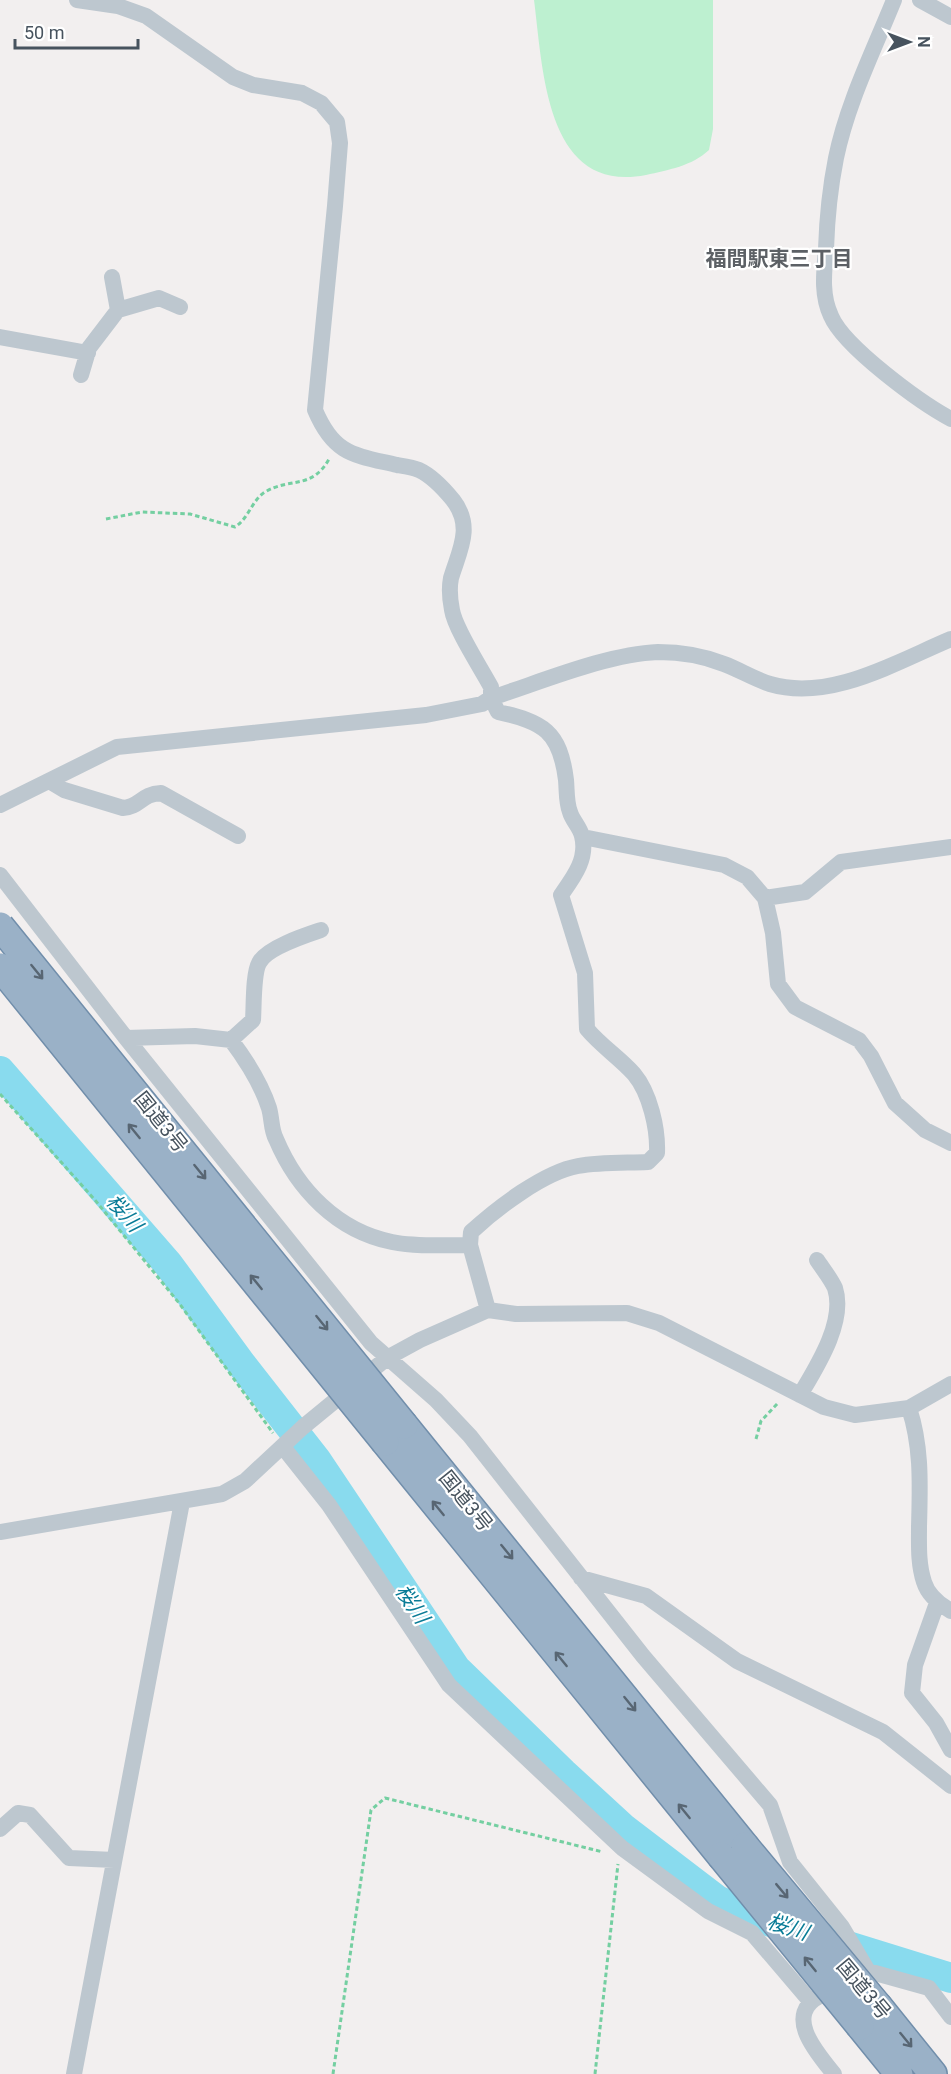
<svg xmlns="http://www.w3.org/2000/svg" width="951" height="2074" font-family="Roboto,'Noto Sans JP',sans-serif">
<rect width="100%" height="100%" fill="#f2efef"/>
<path fill="#bdf0d0" d="M534 0H713V129L709 150C692 166 668 170 646 175 545 195 543 68 534 0Z"/>
<g fill="none" stroke-linecap="round" stroke-linejoin="round">
<path stroke="#89dbee" stroke-width="30" d="M0 1071 168 1264 242 1365 317 1461 456 1669 563 1773 624 1829 717 1900 761 1919 951 1978"/>
<defs>
<path id="trunk" d="M404 1425 745 1846
M385 1442 721 1856
M879 2007 933 2074
M860 2026 899 2074"/>
</defs>
<use href="#trunk" stroke="#718eab" stroke-width="30"/>
<path stroke="#74cfa1" stroke-width="3" stroke-dasharray="4.5 3" stroke-linecap="butt" d="M106 519 142 512 190 514 235 527C249 518 252 500 265 492 290 477 312 490 329 459
M0 1094 95 1200 179 1303 273 1433
M756 1439 761 1421 779 1402
M333 2074 371 1810 385 1798 603 1852
M595 2074 618 1864"/>
<path stroke="#bdc7cf" stroke-width="16" d="M77 0 118 6 146 16 233 77 253 85 302 93 321 103 337 122 340 143 335 206 315 410C334 455 354 455 397 465 404 466 413 467 419 470 432 476 444 489 453 500 474 527 459 551 451 578 449 588 450 600 452 610 455 629 481 668 491 687V698L498 712C543 722 560 731 566 780 567 790 566 802 570 812 572 820 580 827 582 836 588 859 573 878 561 895L585 973 587 1029C601 1046 620 1058 634 1074 650 1093 658 1129 657 1153L648 1162C625 1163 600 1162 578 1166 544 1172 497 1208 471 1232L470 1245 488 1310
M894 0C873 52 847 104 836 158 830 188 827 218 826 249 824 272 821 295 831 316 844 347 921 403 951 419
M920 0 951 17
M112 277 118 310
M0 337 88 353
M81 375 89 348 118 310 159 298 180 307
M49 781 64 790 123 808C140 807 141 794 161 793L238 836
M0 805 117 747 426 715 482 704 491 698C541 682 607 654 658 652 679 652 704 656 724 664 740 670 754 679 770 684 830 702 896 662 951 639
M583 837 724 865 747 877 765 898 773 933 778 984 795 1007 859 1040 871 1056 895 1103 925 1130 951 1143
M0 875 126 1038 371 1343 436 1400 470 1436 643 1656 770 1805 790 1862 842 1927 868 1971
M765 898 805 892 841 862 951 847
M126 1038 195 1036 231 1040C246 1060 261 1083 269 1108 272 1118 271 1130 276 1139 297 1189 337 1231 392 1242 417 1247 444 1245 470 1245
M231 1040 253 1020C254 1006 253 974 259 963 266 948 306 935 321 930
M800 1395C816 1368 846 1322 835 1288 831 1279 823 1269 817 1260
M909 1408C922 1447 920 1486 919 1527 919 1545 918 1564 924 1582 928 1595 939 1604 951 1611
M283 1447 329 1505 449 1685 622 1848 708 1911 752 1933 810 2001
M0 1532 222 1494 245 1481 303 1427 387 1358 420 1340 488 1310 516 1314 627 1313 659 1323 824 1407 855 1415 909 1408 951 1384
M581 1578 646 1596 737 1661 883 1732 951 1786
M937 1603 915 1665 912 1693 936 1723 951 1750
M0 1829 18 1813 30 1815 69 1858 114 1860
M858 1976 868 1971 929 1988 951 2017
M820 1996C783 2015 817 2053 834 2074
M74 2074 182 1502"/>
<use href="#trunk" stroke="#9ab1c7" stroke-width="27"/>
<defs>
<path id="trunk-bridge" d="M0 926 404 1425
M0 967 385 1442
M745 1846 879 2007
M721 1856 860 2026"/>
</defs>
<use href="#trunk-bridge" stroke="#718eab" stroke-width="30" stroke-linecap="butt"/>
<use href="#trunk-bridge" stroke="#9ab1c7" stroke-width="27"/>
</g>
<defs><path id="oneway-shaft" d="M-6 0H5M1.5-3L5.5 0L1.5 3" fill="none" stroke-width="1.6" stroke-linecap="round" stroke-linejoin="round" transform="scale(1.5)"/></defs>
<g stroke="#586673">
<use href="#oneway-shaft" transform="translate(37 972) rotate(51)"/>
<use href="#oneway-shaft" transform="translate(134 1131) rotate(-129)"/>
<use href="#oneway-shaft" transform="translate(200 1172) rotate(51)"/>
<use href="#oneway-shaft" transform="translate(256 1282) rotate(-129)"/>
<use href="#oneway-shaft" transform="translate(322 1323) rotate(51)"/>
<use href="#oneway-shaft" transform="translate(438 1508) rotate(-129)"/>
<use href="#oneway-shaft" transform="translate(507 1552) rotate(51)"/>
<use href="#oneway-shaft" transform="translate(561 1659) rotate(-129)"/>
<use href="#oneway-shaft" transform="translate(630 1704) rotate(51)"/>
<use href="#oneway-shaft" transform="translate(684 1811) rotate(-129)"/>
<use href="#oneway-shaft" transform="translate(782 1891) rotate(50)"/>
<use href="#oneway-shaft" transform="translate(810 1964) rotate(-129)"/>
<use href="#oneway-shaft" transform="translate(906 2040) rotate(51)"/>
</g>
<g text-anchor="middle" stroke-width="4.5" stroke-linejoin="round" paint-order="stroke">
<g font-size="20" fill="#47535e" stroke="#fff">
<text transform="translate(161 1122) rotate(51)" y="7">国道3号</text>
<text transform="translate(466 1501) rotate(51)" y="7">国道3号</text>
<text transform="translate(864 1989) rotate(50)" y="7">国道3号</text>
</g>
<g font-size="21" font-weight="bold" fill="#5c6065" stroke="#fff">
<text x="779" y="266">福間駅東三丁目</text>
</g>
<g font-size="21" font-style="italic" fill="#0a7c97" stroke="#fff">
<text transform="translate(124 1213) rotate(49)" y="7">桜川</text>
<text transform="translate(412 1604) rotate(56)" y="7">桜川</text>
<text transform="translate(788 1927) rotate(18)" y="7">桜川</text>
</g>
</g>
<g transform="translate(909 42) rotate(90)" stroke="#ffffff" stroke-width="4.5" paint-order="stroke">
<path d="M0-4.5L10 22L0 15L-10 22Z" fill="#47535e"/>
<text y="-9" font-size="16" font-weight="bold" text-anchor="middle" fill="#47535e">N</text>
</g>
<path d="M15 39v9h123v-9" fill="none" stroke="#47535e" stroke-width="3"/>
<text x="24" y="39" font-size="18" fill="#47535e" stroke="#ffffff" stroke-width="4.5" paint-order="stroke">50 m</text>
</svg>
